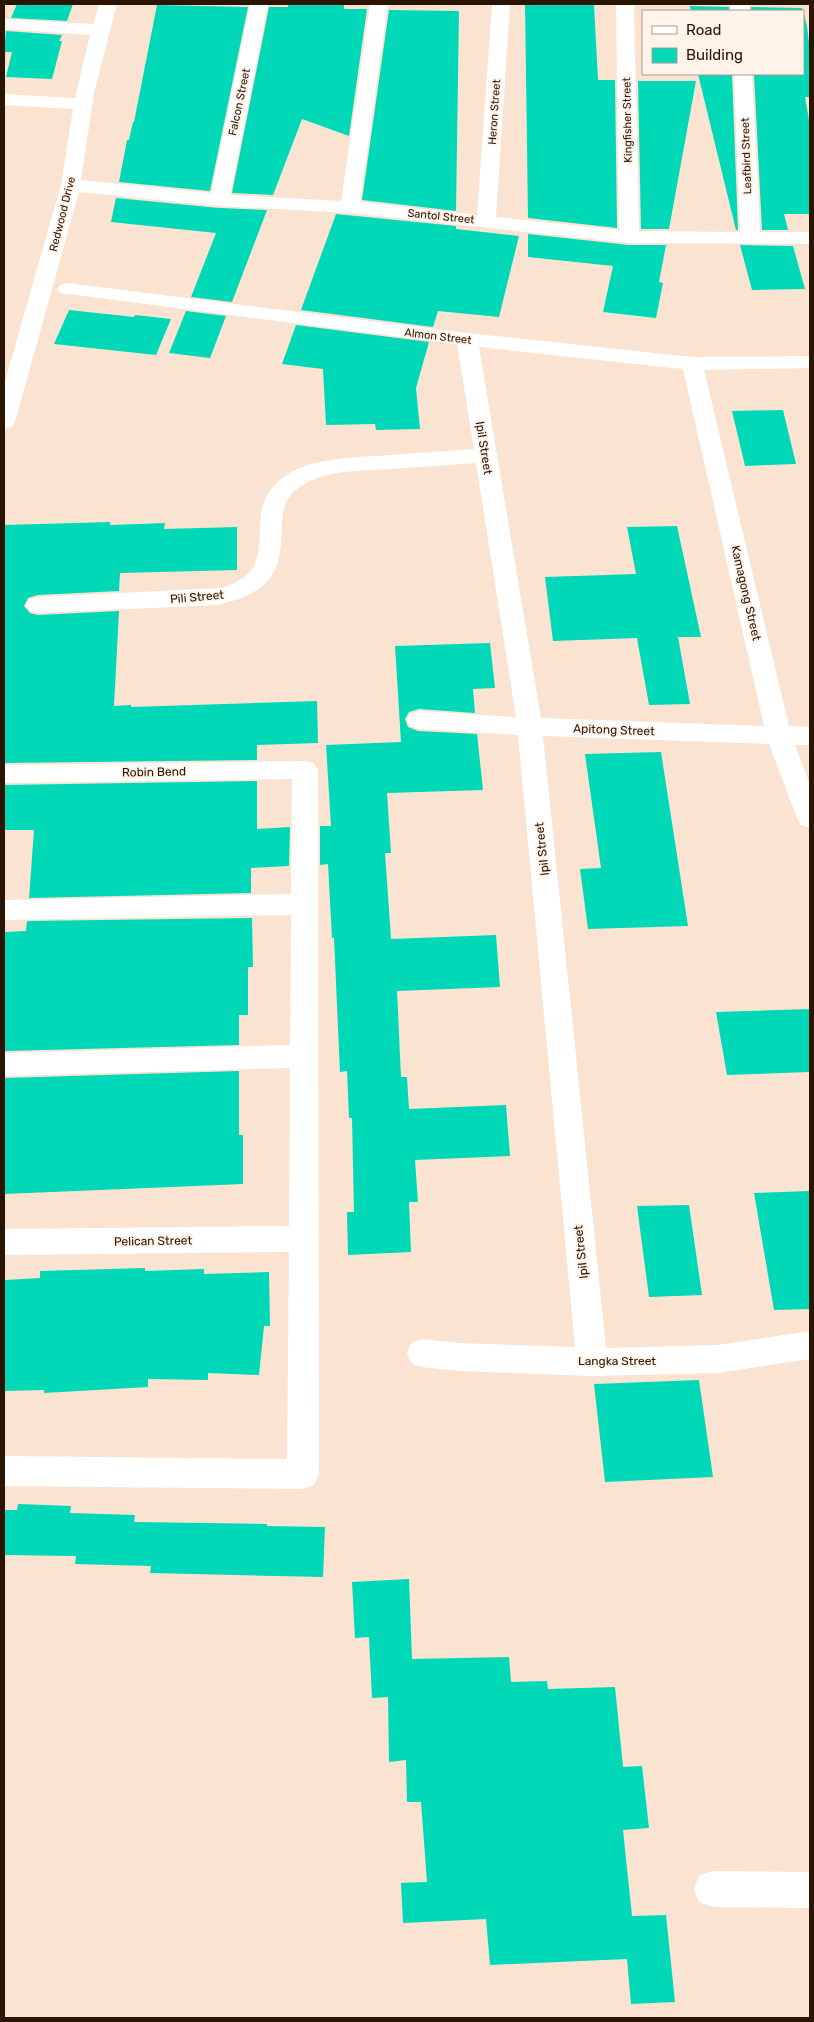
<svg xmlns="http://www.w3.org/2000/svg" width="814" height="2022" font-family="Rubik,sans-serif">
<rect width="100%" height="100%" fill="#fbe3d2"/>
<path fill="#00d8b8" d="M17 4H73L67 21 11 18Z
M288 4H344V9H367L349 136 302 119 273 195 232 193 269 7H288Z
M525 4 594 5 598 80H615L617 228 528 218Z
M157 5 248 7 210 191 119 182 127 140H129L133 122H134Z
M690 6 729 7V11H691Z
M751 7 802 8 807 26 810 52V97H805L810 126V214H784L788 230H762L754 74H803V11H751Z
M389 10 459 11 456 211 362 200Z
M6 31 62 35 59 41H62L52 79 6 77 12 52H4Z
M698 74H732L738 230H736Z
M638 81H696L669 229H641Z
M116 198 219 208 267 210 232 302 191 297 216 233 111 222Z
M336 214 456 226V229L519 236 499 317 438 311 433 327 301 310Z
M528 234 629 245H666L659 282 663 283 656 318 603 312 613 266 528 257Z
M740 245 793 246 805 289 752 290Z
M69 310 134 317 135 315 171 319 156 355 54 344Z
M186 311 226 316 210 358 169 353Z
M296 325 429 342 416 388 420 429 376 430 375 424 326 425 323 369 282 364Z
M783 410 796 464 745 466 732 411Z
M110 522V525L165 523 164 529 237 527V570L120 573 119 591 38 595 28 598 24 606 30 613 38 615 119 611 114 706 131 705V707L317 701 318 743 257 745V760L4 763V525Z
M677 526 701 637H678L690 704 649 705 637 638 553 641 545 577 636 574 627 527Z
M490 643 495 688 473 689 475 713 419 709 409 712 405 719 408 727 418 731 477 734 483 790 387 793 391 853H385L391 939 496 935 500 987 397 991 401 1077H407L409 1109 506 1105 510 1156 415 1160 418 1202H409L411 1252 348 1255 347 1212H354L352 1118H349L347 1071 340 1072 334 938H332L328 864 320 865V826H331L326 745 401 742 395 646Z
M661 752 688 926 588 929 580 869 601 868 585 754Z
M257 781V829L290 827 289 866 251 868V893L29 898 34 830H4V785Z
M252 918 253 967H248V1015H239V1045L4 1051V932L26 931 27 921Z
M810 1009V1072L727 1075 716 1012Z
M239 1071V1135H243V1184L4 1194V1078Z
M810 1191V1309L774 1310 754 1193Z
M689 1205 702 1295 649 1297 637 1206Z
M145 1268V1271L204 1269V1274L269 1272 270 1326H264L259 1375 208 1373V1380L148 1379V1387L44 1393V1390L4 1391V1280L40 1278V1271Z
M699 1380 713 1477 605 1482 594 1384Z
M18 1504 71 1506 70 1513 135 1515 134 1522 267 1524V1526L325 1527 323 1577 150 1573 151 1566 75 1564 76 1556 4 1555V1510H17Z
M409 1579 412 1659 509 1657 511 1682 547 1681 548 1689 615 1687 623 1767 642 1766 649 1828 623 1830 632 1916 666 1915 675 2002 631 2004 627 1959 490 1965 486 1919 403 1923 401 1883 427 1882 421 1802H407L406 1760 389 1762 388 1697 372 1698 369 1637 355 1638 352 1582Z"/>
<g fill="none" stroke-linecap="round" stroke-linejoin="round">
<path fill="#fff" fill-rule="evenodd" d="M99 4H117L94 93 81 180 211 193 250 4H268L230 195 341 201 370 4H388L360 202 477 215 492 4H510L496 217 619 230 616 4H634L639 231 740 232 734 74H752L760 232H810V244L629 243 350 213 219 206 79 192 15 422 12 427 4 429V385L61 185 73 109 4 105V94L75 98 90 35 4 29V19L93 24Z
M731 4H749V11H731Z
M67 283 467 333 692 357 810 356V368L704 370 789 726 810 727V745H795L810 785V828L801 825 797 818 769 744 543 736 606 1348 718 1345 810 1331V1359L718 1373 592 1376 460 1371 422 1367 411 1363 407 1353 411 1343 422 1339 460 1343 575 1347 518 735 419 729 410 726 407 720 410 714 419 711 516 717 476 463C448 465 420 467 393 469 361 471 323 469 297 489 285 498 282 512 282 526 281 578 268 592 218 605L38 613 30 611 26 605 30 599 38 597 222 588C233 584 248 578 253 567 269 539 247 507 281 479 310 456 355 458 391 455 418 453 446 451 474 449L457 344 60 293 57 289 60 285ZM479 347 683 369 764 726 541 718Z
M305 761 314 763 318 770 319 1474 314 1485 303 1489 4 1486V1456L287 1459 289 1252 4 1255V1229L289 1226 290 1068 4 1076V1053L290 1045 291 915 4 920V900L291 894 292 779 4 783V765Z
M712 1871 810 1872V1908L712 1907 699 1902 694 1889 699 1876Z"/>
</g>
<g text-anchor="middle" stroke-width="4" stroke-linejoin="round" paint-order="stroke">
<g font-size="11" fill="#2a1505" stroke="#fff3ea">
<text transform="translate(239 102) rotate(-78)" y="4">Falcon Street</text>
<text transform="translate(494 112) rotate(-86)" y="4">Heron Street</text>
<text transform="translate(627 120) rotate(-91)" y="4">Kingfisher Street</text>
<text transform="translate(746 156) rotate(-92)" y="4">Leafbird Street</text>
<text transform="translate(62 214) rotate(-76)" y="4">Redwood Drive</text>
<text transform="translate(441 216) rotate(6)" y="4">Santol Street</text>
<text transform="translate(438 336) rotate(7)" y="4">Almon Street</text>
</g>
<g font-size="12" fill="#2a1505" stroke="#fff3ea">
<text transform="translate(484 448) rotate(81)" y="4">Ipil Street</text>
<text transform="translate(746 593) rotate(77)" y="4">Kamagong Street</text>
<text transform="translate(197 597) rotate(-5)" y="4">Pili Street</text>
<text transform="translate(614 730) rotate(2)" y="4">Apitong Street</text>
<text transform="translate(154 772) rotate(-1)" y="4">Robin Bend</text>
<text transform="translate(542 849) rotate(-96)" y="4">Ipil Street</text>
<text transform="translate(153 1241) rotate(-1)" y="4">Pelican Street</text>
<text transform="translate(581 1252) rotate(-96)" y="4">Ipil Street</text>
<text x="617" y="1365">Langka Street</text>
</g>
</g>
<rect width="814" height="2022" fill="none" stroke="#2a1505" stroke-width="10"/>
<rect x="642" y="10" width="162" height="65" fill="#fff3ea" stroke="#aa9a8e"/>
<rect x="652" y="26" width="25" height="8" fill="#ffffff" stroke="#aa9a8e"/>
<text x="686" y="35" font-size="15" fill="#2a1505">Road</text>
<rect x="652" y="48" width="25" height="15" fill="#00d8b8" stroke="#aa9a8e"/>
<text x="686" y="60" font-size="15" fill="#2a1505">Building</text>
</svg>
